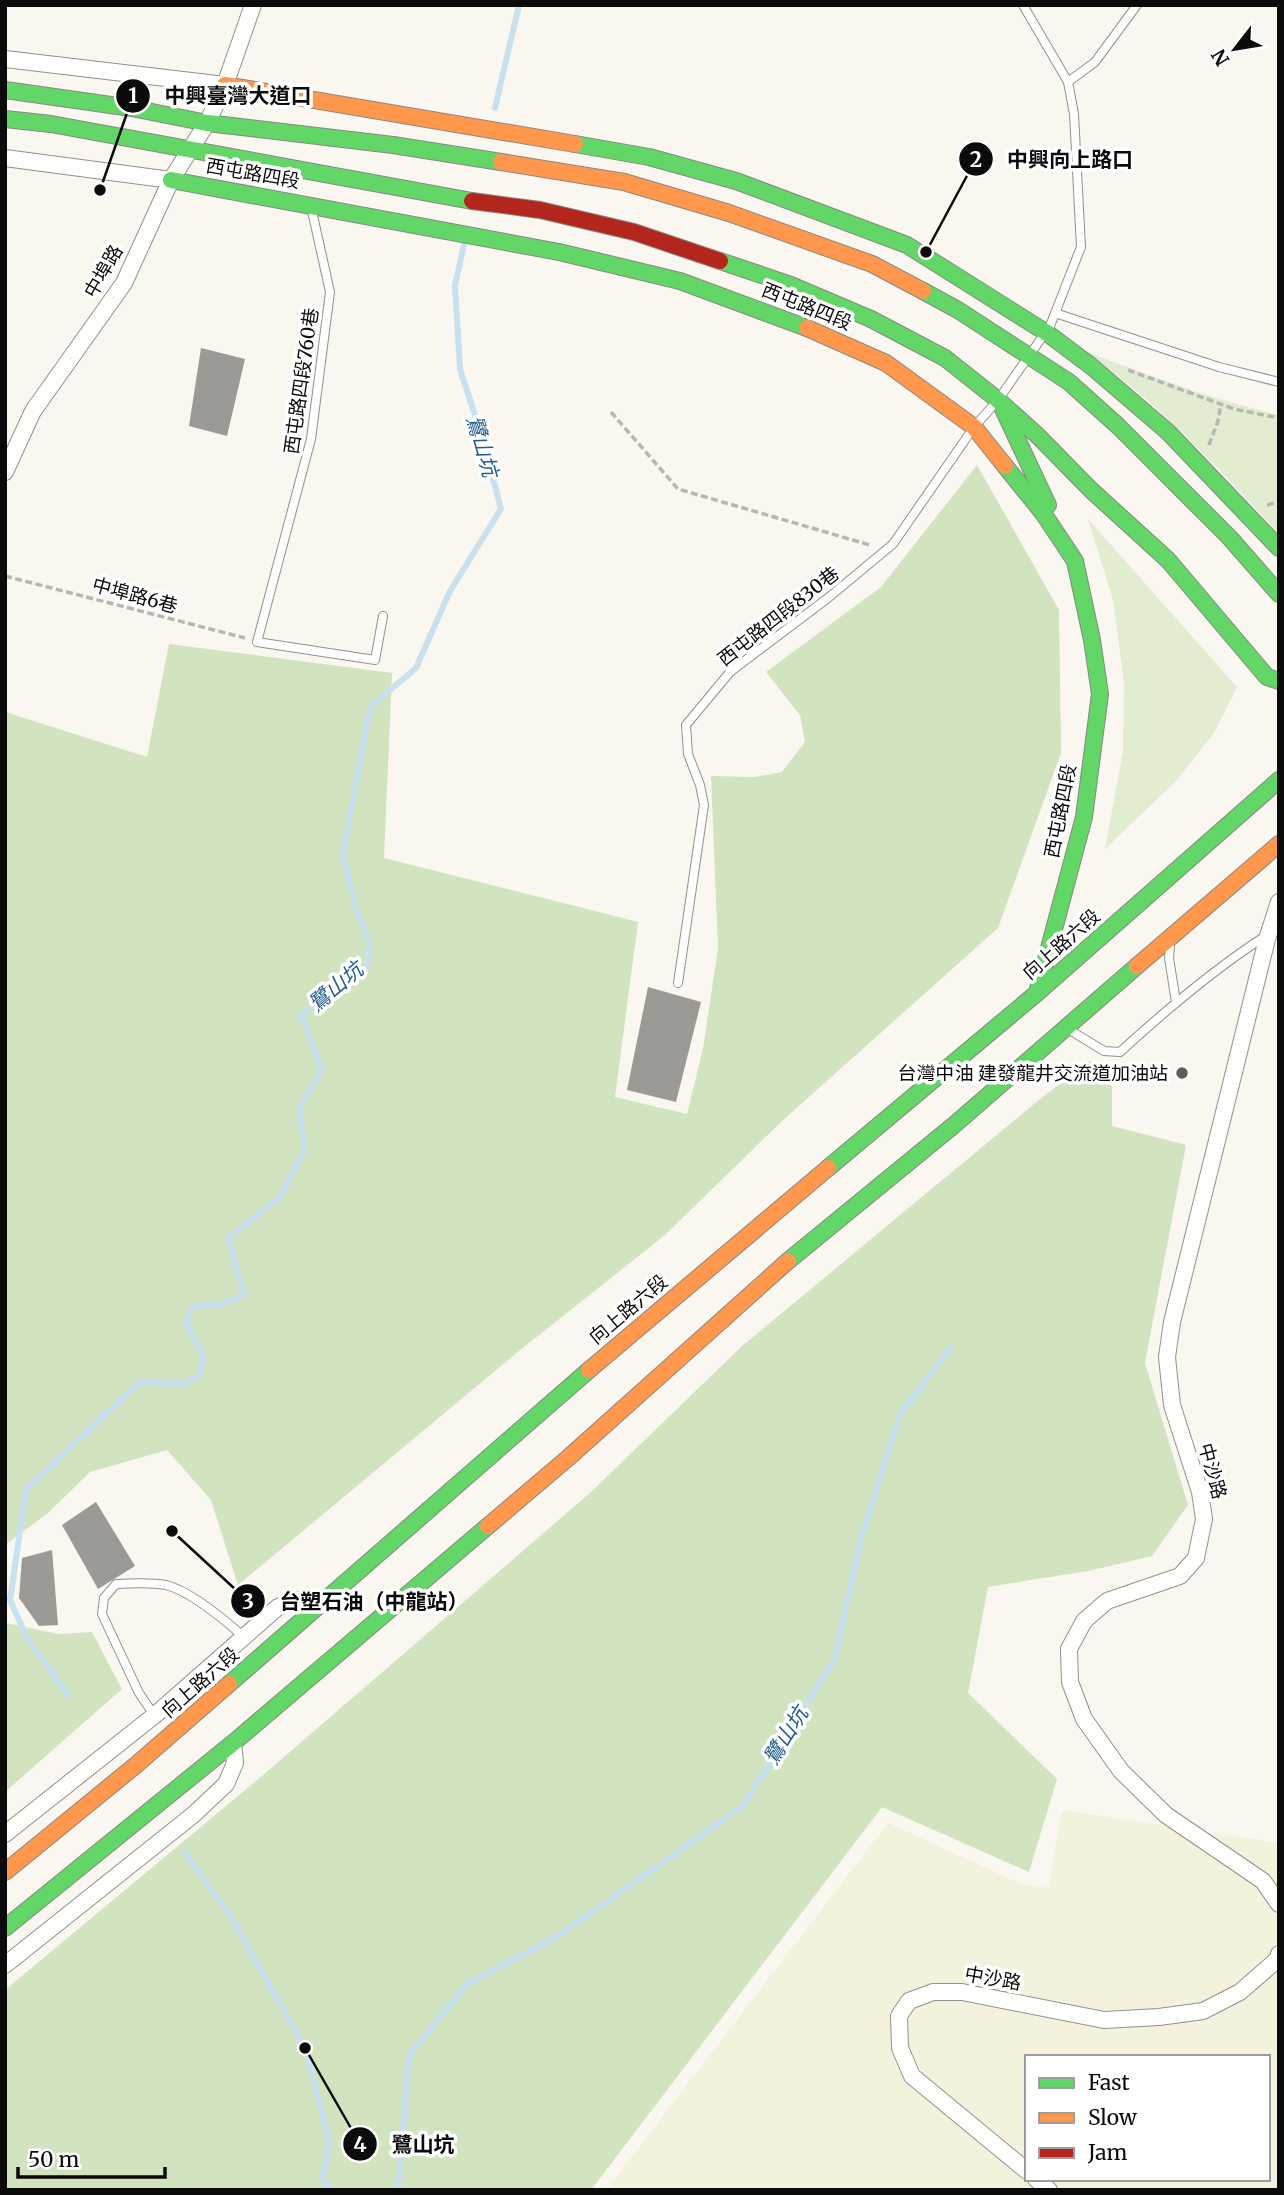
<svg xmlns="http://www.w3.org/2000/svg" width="1284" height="2195" font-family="Merriweather,'Noto Sans TC',serif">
<rect width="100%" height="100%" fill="#f9f7ef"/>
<path fill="#f4f2dd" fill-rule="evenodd" d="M1062 1810 1279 1843V2190H606L888 1823 1021 1884 1049 1888ZM1027 2057H1268V2179H1027Z"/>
<path fill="#e1ecd1" d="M1083 350C1147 375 1211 399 1279 415V534C1218 468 1157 401 1083 350Z
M1088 519 1237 687 1214 733 1175 782 1105 849 1123 751 1124 682 1113 600Z"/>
<path fill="#d2e3c0" d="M977 465 1059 610 1061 753 998 928 782 1121 665 1235 519 1351 238 1585 211 1500 167 1450 90 1472 48 1513 5 1545V712L147 757 169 644 392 673 384 858 638 922 615 1097 687 1114 703 1049 718 948 711 776 755 777 782 772 805 742 800 715 766 672 881 587Z
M1090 1061 1112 1086V1126L1186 1145 1145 1363 1188 1505 1152 1556 1093 1570 988 1587 968 1693 1057 1779 1029 1872 882 1807 591 2190H5V1990L262 1776 591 1492 741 1347 1040 1099Z
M5 1620 6 1623 58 1634 92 1632 122 1689 5 1792Z"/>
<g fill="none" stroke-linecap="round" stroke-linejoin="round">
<path stroke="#c9e1ef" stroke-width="6" d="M495 108 519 5
M69 1696 27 1638 10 1600 26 1489 140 1382 183 1384 200 1375 203 1355 185 1322 194 1306 221 1304 244 1295 228 1238 281 1196 305 1148 299 1108 322 1070 301 1015 354 974 367 967 370 943 355 905 343 854 370 707 416 668 450 591 501 509 483 440 460 369 455 285 464 245
M184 1852 230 1915 305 2048 329 2140 323 2179 330 2190
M398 2190 409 2055 467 1984 558 1936 743 1806 834 1660 862 1535 900 1414 951 1348"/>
</g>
<path fill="#9c9a95" d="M201 348 245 359 227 436 189 426Z
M648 987 701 1002 676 1102 627 1090Z
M96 1502 135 1566 98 1589 62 1525Z
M52 1550 58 1625 39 1626 19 1598 22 1558Z"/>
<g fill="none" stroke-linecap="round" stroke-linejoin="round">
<defs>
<path id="lane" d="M1068 82 1095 62 1137 5
M312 211 330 292 311 439 257 642 375 660 383 616
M1055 313 1219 367 1279 382
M1170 946 1169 958 1176 1002
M678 983 704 805 700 785 688 754 686 725 730 672 828 598 893 544 974 427 998 400 1050 326 1081 247 1074 114 1068 82 1023 5
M1068 1029 1104 1051 1120 1052C1167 1009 1214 969 1267 935
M154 1715 139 1693 102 1614 104 1598 116 1584C132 1583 150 1582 166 1585 190 1591 226 1621 245 1638"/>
<path id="street" d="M5 59 225 85
M5 158 171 180
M5 472 33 411 124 283 171 180 207 123 225 85 253 5
M1279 902 1267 939 1172 1322 1167 1357 1172 1405 1200 1492 1204 1519 1196 1558 1180 1576 1107 1601 1084 1621 1069 1649 1070 1682 1084 1719 1121 1771 1166 1815 1263 1881 1279 1904
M5 1834 155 1715 278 1607 298 1600 325 1602
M5 1965 193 1815 226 1784 235 1763 233 1743
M1027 2171 912 2076 900 2048 899 2016 909 2001 933 1992H962L1104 2020 1159 2017 1203 2011 1240 1992 1278 1959 1279 1954
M1036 2179 1049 2190"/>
<path id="fast" d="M5 90 132 108 207 123 393 145 501 162
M5 119 51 124 472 201
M575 144 649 157 736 181 907 245 1047 333 1091 366 1168 432 1279 548
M171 180 559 252 680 281 807 328
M720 261 791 285 871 319 945 358 998 400 1038 436 1091 490 1168 560 1267 677 1279 681
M923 291 958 310 1069 382 1118 426 1230 538 1279 594
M1003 409 1048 505
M1005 466 1043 513 1075 561 1092 640 1100 694 1084 817 1037 993
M828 1168 1037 993 1279 780
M788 1261 954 1125 1137 966
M229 1684 589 1370
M5 1928 233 1743 488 1526"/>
<path id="slow" d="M225 85 575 144
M501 162 624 182 729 213 872 264 923 291
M807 328 886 363 974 427 1005 466
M1137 966 1279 844
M589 1370 828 1168
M488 1526 568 1458 788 1261
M5 1872 136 1765 229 1684"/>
<path id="jam" d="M472 201 540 210 634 232 720 261"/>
</defs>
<use href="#lane" stroke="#92918e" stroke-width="10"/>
<use href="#street" stroke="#92918e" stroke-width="18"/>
<use href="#fast" stroke="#898884" stroke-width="18"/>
<use href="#slow" stroke="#898884" stroke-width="18"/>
<use href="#jam" stroke="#898884" stroke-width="18"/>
<path stroke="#b7b6b5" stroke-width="3.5" stroke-dasharray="7 3.5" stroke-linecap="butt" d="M1128 370 1234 409 1279 418
M611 412 678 489 870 545
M1209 445 1218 421 1221 404
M1267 505 1279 502
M5 576 245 638"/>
<use href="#lane" stroke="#fefefd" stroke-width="8"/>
<use href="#street" stroke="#fefefd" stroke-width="16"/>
<use href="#fast" stroke="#63d668" stroke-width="16"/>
<use href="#slow" stroke="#ff974d" stroke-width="16"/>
<use href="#jam" stroke="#b3261e" stroke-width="16"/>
</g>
<circle fill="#5e5e5b" stroke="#fff" stroke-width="2.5" cx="1182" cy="1073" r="7"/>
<g text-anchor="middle" stroke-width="7" stroke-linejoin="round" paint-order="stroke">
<g font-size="19" fill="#0b0b0b" stroke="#fff">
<text transform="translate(253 173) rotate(10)" y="7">西屯路四段</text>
<text transform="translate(103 271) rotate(-60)" y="7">中埠路</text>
<text transform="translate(807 306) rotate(22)" y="7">西屯路四段</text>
<text transform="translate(301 381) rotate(-82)" y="7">西屯路四段760巷</text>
<text transform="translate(135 595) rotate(15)" y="7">中埠路6巷</text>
<text transform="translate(778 616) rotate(-38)" y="7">西屯路四段830巷</text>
<text transform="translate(1060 811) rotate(-79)" y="7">西屯路四段</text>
<text transform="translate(1061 944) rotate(-41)" y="7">向上路六段</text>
<text transform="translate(628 1309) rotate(-40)" y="7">向上路六段</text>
<text transform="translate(1213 1471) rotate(75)" y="7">中沙路</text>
<text transform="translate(200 1682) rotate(-41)" y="7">向上路六段</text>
<text transform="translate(993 1978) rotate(10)" y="7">中沙路</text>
</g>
<g font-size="19" fill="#0b0b0b" stroke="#fff" text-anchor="end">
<text x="1168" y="1080">台灣中油 建發龍井交流道加油站</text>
</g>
<g font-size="21" font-style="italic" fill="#225d8f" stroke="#fff">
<text transform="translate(482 446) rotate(74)" y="7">鷺山坑</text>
<text transform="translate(336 987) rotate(-40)" y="7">鷺山坑</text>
<text transform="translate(786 1736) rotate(-58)" y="7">鷺山坑</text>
</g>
</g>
<path fill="none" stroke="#0b0b0b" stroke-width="2.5" d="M100 190L133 96M926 252L976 159M172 1531L248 1601M305 2048L360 2144"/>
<g fill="#0b0b0b" stroke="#fff" stroke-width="2.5">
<circle cx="100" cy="190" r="7"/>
<circle cx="926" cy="252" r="7"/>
<circle cx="172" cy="1531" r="7"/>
<circle cx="305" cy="2048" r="7"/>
<circle cx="133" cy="96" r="18"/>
<circle cx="976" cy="159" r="18"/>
<circle cx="248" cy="1601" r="18"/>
<circle cx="360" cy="2144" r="18"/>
</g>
<g font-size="21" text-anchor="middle" font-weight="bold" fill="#fff">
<text x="133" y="103">1</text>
<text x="976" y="167">2</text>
<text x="248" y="1609">3</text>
<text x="360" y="2152">4</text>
</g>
<g font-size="21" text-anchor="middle" font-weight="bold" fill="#0b0b0b" stroke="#fff" stroke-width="7" stroke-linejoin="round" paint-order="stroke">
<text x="238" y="103">中興臺灣大道口</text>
<text x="1070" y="167">中興向上路口</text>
<text x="374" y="1609">台塑石油（中龍站）</text>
<text x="423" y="2152">鷺山坑</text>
</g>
<rect width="1284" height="2195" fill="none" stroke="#0b0b0b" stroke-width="14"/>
<rect x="1025" y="2055" width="245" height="126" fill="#ffffff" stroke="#9d9d9d" stroke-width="2"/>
<rect x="1039" y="2078" width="35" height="10" fill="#63d668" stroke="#9d9d9d" stroke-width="2"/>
<text x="1088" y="2090" font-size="21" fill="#0b0b0b">Fast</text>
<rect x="1039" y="2113" width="35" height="10" fill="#ff974d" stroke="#9d9d9d" stroke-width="2"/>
<text x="1088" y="2125" font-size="21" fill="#0b0b0b">Slow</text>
<rect x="1039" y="2148" width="35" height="10" fill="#b3261e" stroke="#9d9d9d" stroke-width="2"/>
<text x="1088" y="2160" font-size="21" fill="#0b0b0b">Jam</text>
<g transform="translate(1235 49) rotate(239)" stroke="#ffffff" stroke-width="5" paint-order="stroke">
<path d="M0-5L12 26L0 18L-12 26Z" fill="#0b0b0b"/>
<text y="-10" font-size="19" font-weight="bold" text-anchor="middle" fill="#0b0b0b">N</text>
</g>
<path d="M18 2167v10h147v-10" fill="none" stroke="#0b0b0b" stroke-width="3.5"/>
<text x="28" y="2167" font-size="21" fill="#0b0b0b" stroke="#ffffff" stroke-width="5" paint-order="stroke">50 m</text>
</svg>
